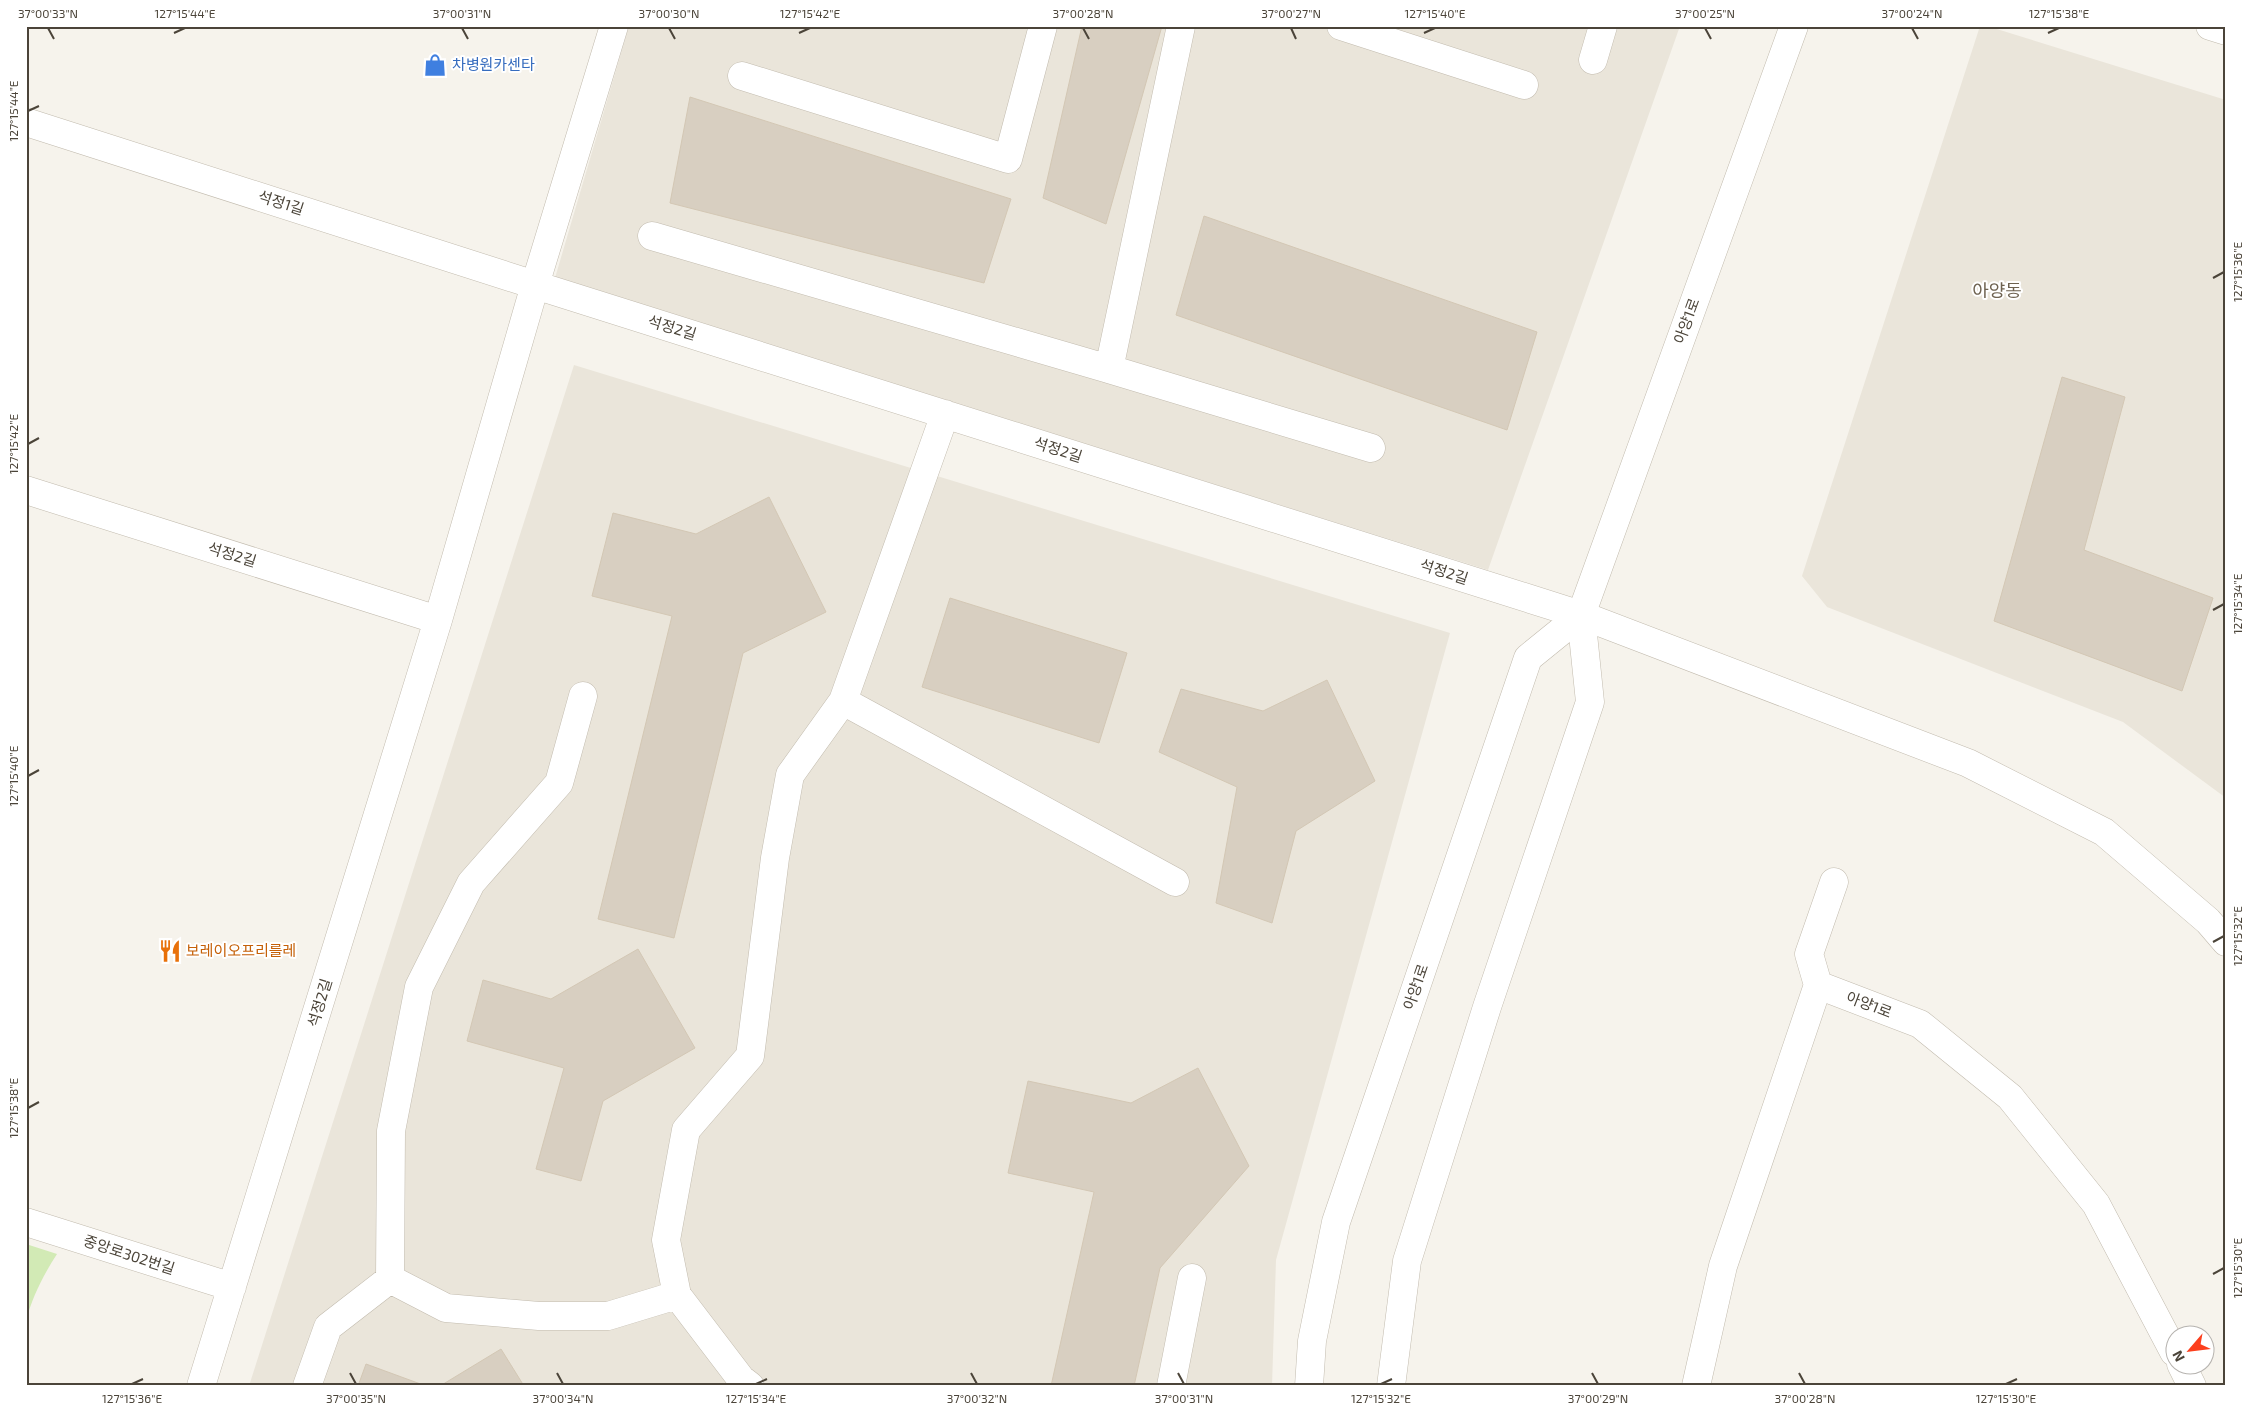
<svg xmlns="http://www.w3.org/2000/svg" width="2252" height="1412" font-family="'Exo 2','Noto Sans KR',sans-serif">
<rect width="100%" height="100%" fill="#f6f3ec"/>
<path fill="#eae5da" d="M629 26H1680L1488 570 555 278Z
M1980 26H1987L2226 100V798L2123 722 1827 607 1802 576Z
M574 365 1450 633 1276 1260 1272 1386H249Z"/>
<path fill="#d2eab5" d="M26 1244 57 1254C44 1274 32 1297 26 1321Z"/>
<path fill="#d8cfc1" stroke="#d3c7b4" d="M1082 26H1162L1106 224 1043 198Z
M690 97 1011 199 984 283 670 203Z
M1204 216 1537 332 1507 430 1176 315Z
M2062 377 2125 397 2084 550 2213 598 2182 691 1994 621Z
M769 497 826 612 743 653 674 938 598 919 672 616 592 596 613 513 696 534Z
M950 598 1127 653 1099 743 922 687Z
M1327 680 1375 781 1296 831 1272 923 1216 903 1237 787 1159 752 1181 689 1263 711Z
M638 949 695 1048 603 1101 581 1181 536 1169 564 1068 467 1041 483 980 551 999Z
M1198 1068 1249 1166 1160 1268 1134 1386H1051L1094 1192 1008 1173 1028 1081 1131 1103Z
M501 1349 524 1386H440Z
M366 1364 426 1386H358Z"/>
<g fill="none" stroke-linecap="round" stroke-linejoin="round">
<defs>
<path id="minor" d="M1341 26 1524 85
M2210 26 2226 31
M1593 60 1603 26
M742 76 1008 159 1043 26
M26 122 535 285 1581 615 1968 763 2104 832 2208 921 2226 942
M652 236 1109 369 1181 26
M1109 369 1371 448
M945 414 843 701 1175 882
M26 490 438 620
M1818 985 1920 1024 2010 1097 2096 1204 2174 1352
M1818 985 1809 954 1834 882
M26 1222 232 1287
M390 1279 391 1131 419 987 471 883 559 783 583 696
M677 1295 741 1379 750 1386
M2181 1364 2192 1386
M201 1386 438 620 535 285 614 26
M307 1386 328 1327 390 1279 446 1308 539 1316H608L677 1295 666 1240 686 1130 750 1056 775 858 790 775 843 701
M1171 1386 1192 1278
M1309 1386 1312 1341 1336 1222 1528 658 1581 615
M1391 1386 1407 1261 1487 1007 1590 702 1581 615 1794 26
M1696 1386 1723 1266 1818 985"/>
</defs>
<use href="#minor" stroke="#c2bbae" stroke-width="29"/>
<use href="#minor" stroke="#fff" stroke-width="28"/>
</g>
<path fill="none" stroke="#4b4439" stroke-width="2" d="M48 28 54 39M462 28 468 39M669 28 675 39M1083 28 1089 39M1291 28 1296 39M1705 28 1711 39M1912 28 1918 39M174 33 185 28M799 33 810 28M1424 33 1435 28M2048 33 2059 28M28 111 39 106M2213 278 2224 272M28 444 39 438M2213 610 2224 604M28 776 39 770M2213 942 2224 936M28 1108 39 1102M2213 1274 2224 1268M350 1373 356 1384M557 1373 563 1384M971 1373 977 1384M1178 1373 1184 1384M1592 1373 1598 1384M1799 1373 1805 1384M132 1384 143 1379M756 1384 767 1379M1381 1384 1392 1379M2006 1384 2017 1379"/>
<defs>
<symbol id="shop-bare" viewBox="-9 -9 18 18"><path d="M-5-2.5h2.3a2.7 3.5 0 0 1 5.4 0H5L5.5 6h-11ZM-1.5-2.5h3a1.5 2.3 0 0 0-3 0Z" fill="#3f7fe0" stroke="#fff" stroke-width="2.5" paint-order="stroke"/></symbol>
<symbol id="restaurant-bare" viewBox="-9 -9 18 18"><path d="M-5-6h1v4h1v-4h1v4h1v-4h1v5L-1.5 .5V6h-2V.5L-5-1ZM5-6V6H3V1.5H1.5Q1.5-4 5-6Z" fill="#e8710a" stroke="#fff" stroke-width="2.5" paint-order="stroke"/></symbol>
</defs>
<g fill-rule="evenodd">
<use href="#shop-bare" x="419" y="49" width="32" height="32"/>
<use href="#restaurant-bare" x="154" y="935" width="32" height="32"/>
</g>
<g text-anchor="middle" stroke-width="4" stroke-linejoin="round" paint-order="stroke">
<g font-size="15" fill="#366cbe" stroke="#fff" text-anchor="start">
<text x="452" y="70">차병원카센타</text>
</g>
<g font-size="15" fill="#4b4439" stroke="#fff">
<text transform="translate(281 203) rotate(18)" y="5">석정1길</text>
<text transform="translate(1687 321) rotate(-70)" y="5">아양1로</text>
<text transform="translate(672 328) rotate(17)" y="5">석정2길</text>
<text transform="translate(1058 450) rotate(18)" y="5">석정2길</text>
<text transform="translate(232 555) rotate(17)" y="5">석정2길</text>
<text transform="translate(1444 572) rotate(18)" y="5">석정2길</text>
<text transform="translate(1416 987) rotate(-71)" y="5">아양1로</text>
<text transform="translate(320 1003) rotate(-73)" y="5">석정2길</text>
<text transform="translate(1869 1005) rotate(21)" y="5">아양1로</text>
<text transform="translate(129 1255) rotate(18)" y="5">중앙로302번길</text>
</g>
<g font-size="15" fill="#c56008" stroke="#fff" text-anchor="start">
<text x="186" y="956">보레이오프리를레</text>
</g>
<g font-size="18" fill="#6e6250" stroke="#fff">
<text x="1997" y="297">아양동</text>
</g>
</g>
<rect width="2252" height="1412" fill="none" stroke="#ffffff" stroke-width="55"/>
<g transform="translate(2190 1350) rotate(242)"><circle r="24" fill="#ffffff" stroke="#b7b4b0"/>
<path d="M0-4L9 19L0 12L-9 19Z" fill="#fc3f1d"/>
<text y="-8" font-size="14" font-weight="bold" text-anchor="middle" fill="#4b4439">N</text>
</g>
<rect x="28" y="28" width="2196" height="1356" fill="none" stroke="#4b4439" stroke-width="2"/>
<g font-size="12" text-anchor="middle" fill="#4b4439">
<text x="48" y="18">37°00'33"N</text>
<text x="185" y="18">127°15'44"E</text>
<text x="462" y="18">37°00'31"N</text>
<text x="669" y="18">37°00'30"N</text>
<text x="810" y="18">127°15'42"E</text>
<text x="1083" y="18">37°00'28"N</text>
<text x="1291" y="18">37°00'27"N</text>
<text x="1435" y="18">127°15'40"E</text>
<text x="1705" y="18">37°00'25"N</text>
<text x="1912" y="18">37°00'24"N</text>
<text x="2059" y="18">127°15'38"E</text>
<text transform="translate(14 111) rotate(-90)" y="4">127°15'44"E</text>
<text transform="translate(2238 272) rotate(-90)" y="4">127°15'36"E</text>
<text transform="translate(14 444) rotate(-90)" y="4">127°15'42"E</text>
<text transform="translate(2238 604) rotate(-90)" y="4">127°15'34"E</text>
<text transform="translate(14 776) rotate(-90)" y="4">127°15'40"E</text>
<text transform="translate(2238 936) rotate(-90)" y="4">127°15'32"E</text>
<text transform="translate(14 1108) rotate(-90)" y="4">127°15'38"E</text>
<text transform="translate(2238 1268) rotate(-90)" y="4">127°15'30"E</text>
<text x="132" y="1403">127°15'36"E</text>
<text x="356" y="1403">37°00'35"N</text>
<text x="563" y="1403">37°00'34"N</text>
<text x="756" y="1403">127°15'34"E</text>
<text x="977" y="1403">37°00'32"N</text>
<text x="1184" y="1403">37°00'31"N</text>
<text x="1381" y="1403">127°15'32"E</text>
<text x="1598" y="1403">37°00'29"N</text>
<text x="1805" y="1403">37°00'28"N</text>
<text x="2006" y="1403">127°15'30"E</text>
</g>
</svg>
